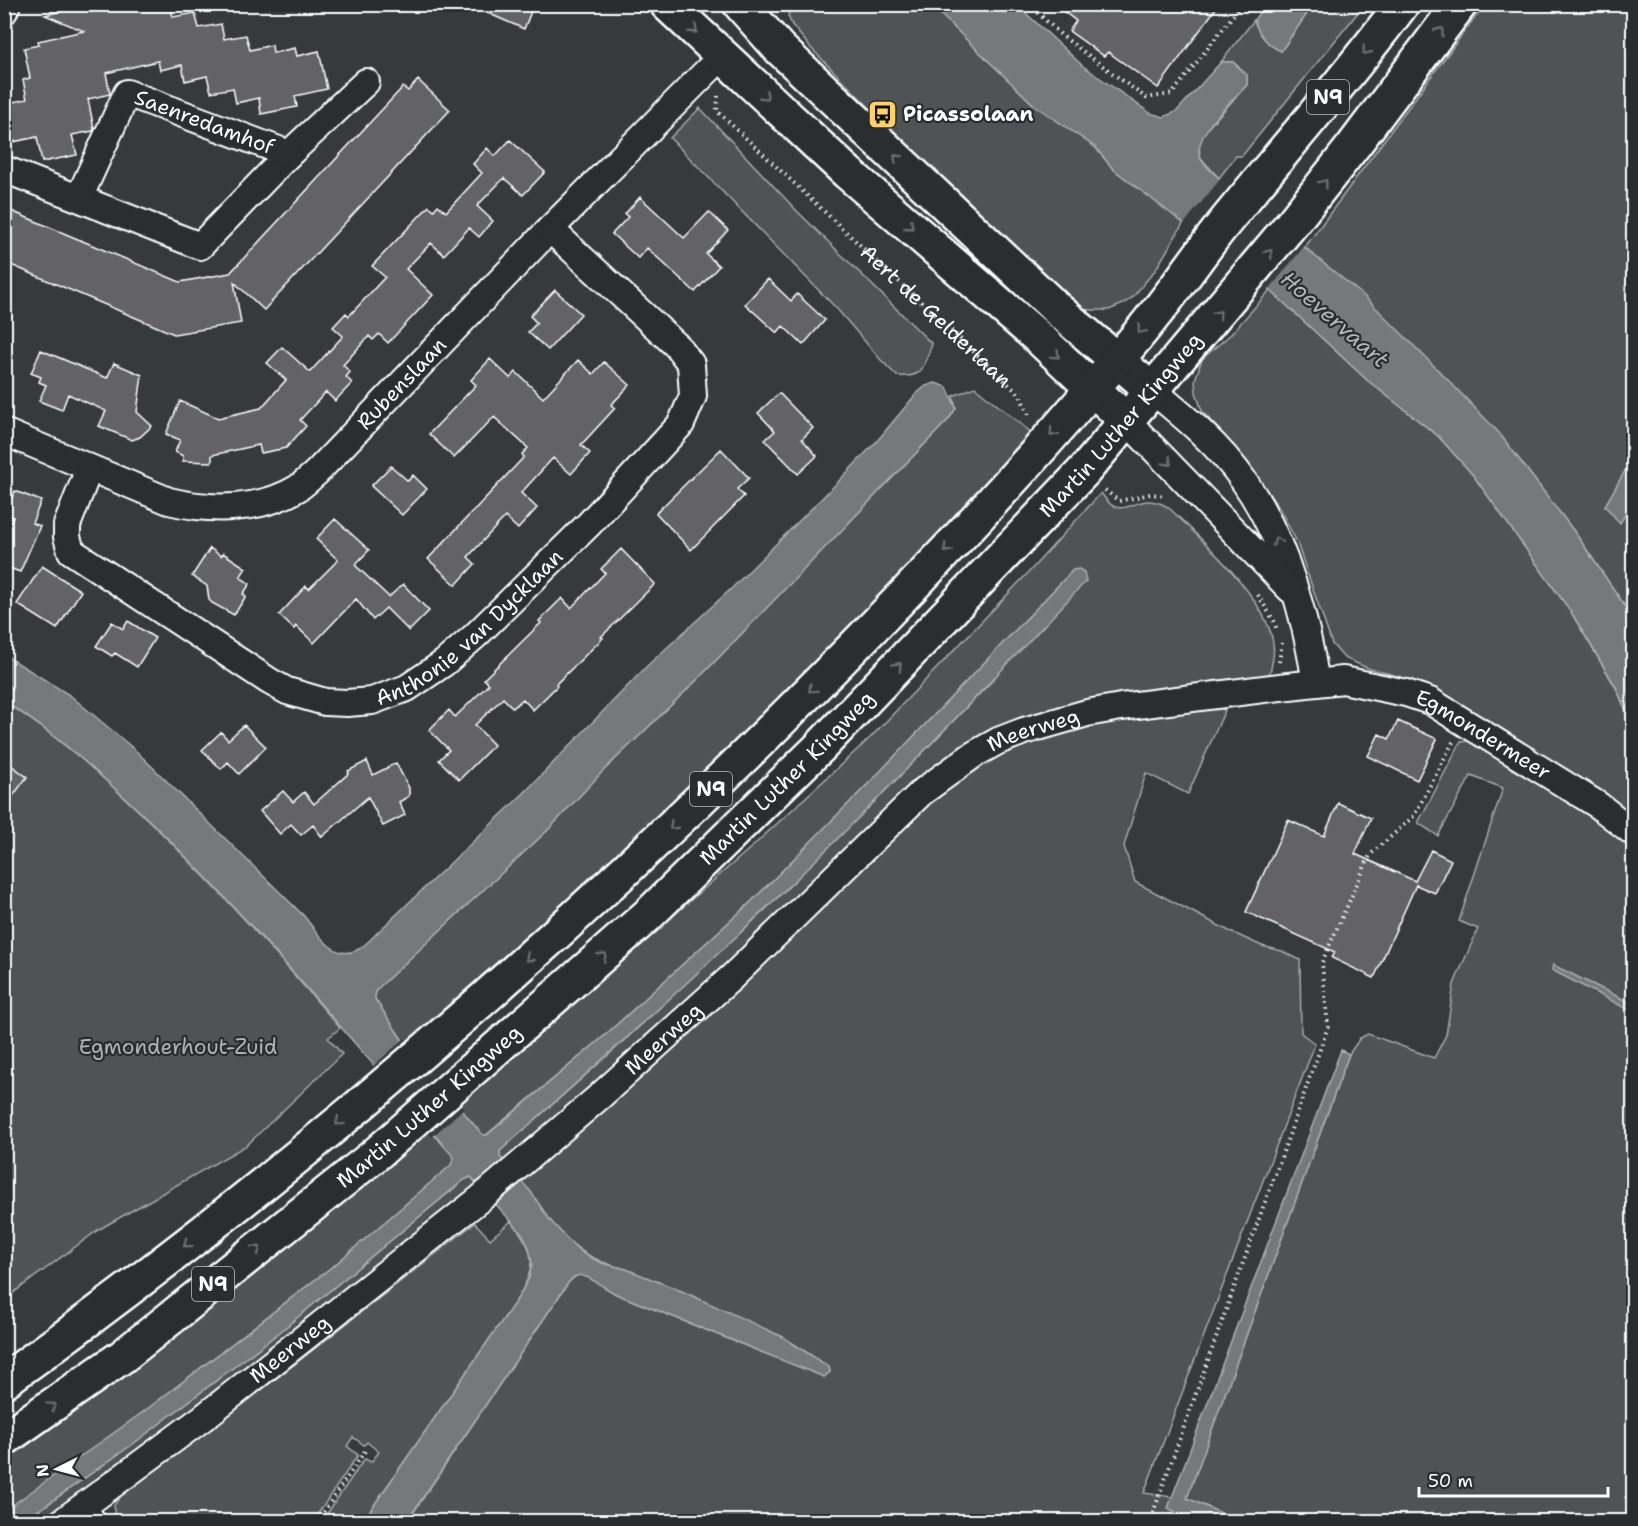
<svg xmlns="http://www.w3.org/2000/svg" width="1638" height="1526" font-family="'Shantell Sans',sans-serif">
<rect width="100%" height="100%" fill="#373a3b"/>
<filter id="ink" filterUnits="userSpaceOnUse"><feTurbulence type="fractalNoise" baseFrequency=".0167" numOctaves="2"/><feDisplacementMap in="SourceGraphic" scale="12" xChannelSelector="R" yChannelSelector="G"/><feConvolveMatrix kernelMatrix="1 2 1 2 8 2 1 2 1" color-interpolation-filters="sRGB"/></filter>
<g filter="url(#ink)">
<path fill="#505354" stroke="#a8a9aa" stroke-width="1.5" d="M791 5H931L1034 105 1095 147 1113 169 1184 222 1156 269 1132 298 1123 304 1109 310H1088L1073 306 1000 241 810 47 792 25 788 16Z
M1313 5H1364L1242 156H1236L1219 178 1200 157 1199 144 1205 131 1247 85V75L1233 62H1221L1254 20C1259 34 1267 45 1281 51Z
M1484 5H1633V457L1605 506 1620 522 1633 502V618L1576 534 1499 433 1305 247Z
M700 108 797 211 932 344C923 367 925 378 897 376L880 359 837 309 670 138Z
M1270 290 1367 380 1438 436 1473 475 1571 612 1616 688 1633 727V825L1439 692 1394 675 1370 669 1344 658 1332 644 1296 540 1279 508 1240 453 1202 411 1196 392 1195 380 1202 359 1231 334Z
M975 387 1032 433 1012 457 875 602 743 737 549 921 405 1044 375 999 376 990 548 830 602 772 698 679 949 419 956 408 953 396Z
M1101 493C1105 498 1109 505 1115 507 1133 512 1141 491 1168 507 1200 538 1267 598 1273 643 1275 655 1271 668 1268 680L1028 719 692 1000 505 1163 500 1157V1151L614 1050 766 909 896 780 992 681 1073 570 871 781 752 901 602 1038 486 1135H483L456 1105 754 845 871 737 1028 573Z
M5 702C58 735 103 777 148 820 216 886 279 956 340 1028L328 1038 342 1054 247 1145 98 1230 5 1299Z
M1215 707 1225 710 1188 794 1146 773 1124 846 1135 882 1229 931 1262 946 1282 951 1300 960 1301 1033 1315 1044 1144 1493 1173 1497 1169 1508 1191 1521 407 1522 568 1283C571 1280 575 1275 580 1275 592 1275 607 1289 616 1294L824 1377 830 1372 829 1367 783 1337 626 1269C590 1261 570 1246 547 1217 538 1204 530 1191 519 1180L939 791 992 758 1021 744 1110 720Z
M1477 740 1633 844V1521L1239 1522 1187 1498 1349 1054 1360 1038 1368 1034 1434 1058 1446 1035 1454 984 1478 929 1459 921 1503 788 1471 776 1438 836 1418 823 1461 742Z
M429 1129 454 1157 452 1165 337 1263 146 1410 5 1511V1461C152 1359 291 1244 429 1129Z
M471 1177 478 1185 78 1502 49 1521 23 1522 133 1444 281 1331 464 1180Z
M511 1221C536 1252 537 1264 518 1298L363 1521H322L363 1461 365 1459 371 1462 379 1452 367 1442 364 1445 353 1437 347 1446 358 1455 313 1521 114 1522V1505L123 1493 295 1364 475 1223 490 1239Z"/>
<path fill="#767879" stroke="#adaeaf" stroke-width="1.5" d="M931 5H1017L1083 66 1150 113 1164 117 1177 111 1221 62H1233L1247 75V85C1233 100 1192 135 1200 157 1203 165 1213 172 1219 178L1364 296 1446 378 1499 433 1576 534 1633 618V727L1616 687 1571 612 1473 475 1438 436 1367 380 1270 290 1113 169 1095 147 1034 105Z
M1265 5H1313L1281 51C1267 45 1259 35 1254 20Z
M935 383 947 387 956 408 949 419 698 679 602 772 548 830 376 990 375 999 405 1044 483 1135H487L602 1038 752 901 871 781 1073 570 1079 569 1084 572 1086 581C981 692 876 804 765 909 679 992 590 1071 500 1151V1157L531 1192 549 1219 571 1243 584 1254 602 1263 626 1269 684 1292 783 1337 829 1367 830 1372 824 1377 616 1294 589 1278 580 1275 574 1277 568 1283 407 1521H363L518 1298 529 1278 532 1264 529 1248 523 1235 511 1221 471 1177 464 1180 281 1331 133 1444 23 1521H5L4 1511 146 1410 337 1263 451 1165 454 1157C355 1046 262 930 155 826 107 781 61 737 5 702V655L71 696 135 750 304 916C317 933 335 963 359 949 366 945 372 938 377 933L523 794 648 665 731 589 835 485 877 441 916 394 926 386Z
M1633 457V502L1620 523 1605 506Z
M1553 965 1633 1004V1012L1552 970Z
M1341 1050 1349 1054 1187 1498 1239 1521H1191L1168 1508Z"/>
<path fill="#373a3b" d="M1222 177 1306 244 1267 292 1183 225Z
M405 1038 464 1108 432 1137 372 1067Z"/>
<path fill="#636465" stroke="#fff" stroke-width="1.5" d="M92 4H170L173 17 195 13 199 28 221 24 224 39 246 35 250 50 272 45 273 53 295 48 297 56 319 51 327 89 295 96 297 107 261 114 259 98 236 103 233 88 211 92 207 76 185 81 182 65 160 70 158 61 106 73 110 94 88 99 94 129 93 131 72 135 77 155 42 162 37 137 13 142 12 138 4 140V104L27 99 23 80 30 78 24 48 39 45 38 41 84 31 45 15Z
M467 4H534L524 29Z
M1054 4H1219L1158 88 1108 52 1104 56 1069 31 1076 21Z
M418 80 450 110 264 310 234 282 241 323 174 334 4 262V208L180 282 230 273 403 87 408 91Z
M510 140 545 172 523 195 504 178 477 206 493 221 479 237 469 228 444 255 431 243 406 269 433 295 388 343 379 334 373 340 369 336 343 365 350 372 346 377 352 383 335 401 326 392 300 420 306 426 286 448 261 453 259 445 212 455V462L183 461V456L175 452 180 440 166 434 180 401 218 418 261 408 286 380 267 363 282 347 310 372 343 336 333 327 346 313 349 316 385 277 372 266 429 206 434 210 438 205 446 212 482 173 473 164 487 148 495 156Z
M640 197 684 238 709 212 728 230 706 254 719 266 695 292 647 248 638 258 612 234 628 217 625 214Z
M768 279 791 301 797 294 825 320 803 345 783 326 777 333 745 304Z
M555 290 581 314 548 350 528 332 537 323 530 316Z
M41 350 107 378 114 363 142 375 137 412 152 426 140 437 132 440 99 426 106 411 68 394 62 410 39 401 46 385 39 382 41 377 31 373Z
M490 359 510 378 516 372 543 398 578 360 593 374 604 362 630 385 611 405 615 408 581 445 590 453 571 474 553 458 521 493 537 508 518 529 505 517 468 557 475 564 456 585 428 559 524 457 522 454 528 448 494 417 454 458 429 434 476 385 471 380Z
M779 393 813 428 802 439 817 456 798 474 765 440 775 431 758 413Z
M721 449 749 478 737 489 744 496 691 550 656 513Z
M391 466 408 481 413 475 427 489 402 515 371 486Z
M15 491 41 501 32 523 40 526 20 572 4 566V536L13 517 5 513Z
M335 519 369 550 355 565 389 597 403 584 429 611 409 631 386 608 373 620 356 599 314 643 296 626 294 629 279 615 306 586 309 589 338 560 316 539Z
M210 548 221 556 223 553 246 568 240 577 250 584 243 594 246 596 234 615 212 603 209 600 207 586 192 576Z
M621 549 655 584 601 637 603 638 556 684 557 686 533 710 523 699 513 708 503 698 475 725 494 745 459 780 439 760 449 750 429 730 449 710 455 717 489 684 484 679 541 623 539 621 562 598 571 608 605 573 601 569Z
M42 566 81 591 57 629 17 604Z
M128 621 155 638 137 667 115 653 112 656 96 646 112 622 123 629Z
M1398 721 1437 739 1417 780 1368 756 1379 734 1389 739Z
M244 725 266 747 239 774 228 762 221 769 202 750 221 732 228 740Z
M4 760 27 777 4 808Z
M367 761 373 775 396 763 409 788V796L399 802 405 815 383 826 368 797 322 837 313 825 301 835 291 824 280 834 260 811 283 791 293 802 304 792 314 804 349 773 348 771Z
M1338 803 1371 818 1355 854 1415 881 1431 850 1451 860 1435 893 1416 885 1374 978 1332 958 1335 952 1246 912 1288 820 1324 836Z"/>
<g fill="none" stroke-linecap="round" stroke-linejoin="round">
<defs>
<path id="lane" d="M88 1503 101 1522"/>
<g id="street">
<path d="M4 11 7 4"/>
<path d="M4 169 200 246 289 154 366 82"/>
<path id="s2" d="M79 198 127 93 289 154"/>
<path d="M1152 390C1185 417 1219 445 1244 481 1285 540 1305 613 1316 683"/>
<path d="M1127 421 1290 589"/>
<path id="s3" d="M4 432 169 501C210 511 261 511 298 488 304 484 310 478 316 473L550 229 722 56"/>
<path id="s4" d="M89 469 67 525V537L71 551 269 681 287 691 325 702 347 703 372 701 407 688 444 663 476 635 589 524 681 424 693 396 691 364 677 346 550 229"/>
<path id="s5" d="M62 1522 204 1417 481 1198 599 1097 732 977 922 792 973 755 998 741 1024 731 1087 713 1121 707 1280 687 1343 680 1406 693 1430 701 1598 805 1634 833"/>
</g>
<path id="secondary" d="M667 4 848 173 1040 339 1127 421
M740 4 779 48 1058 310 1152 390"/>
<g id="highway">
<path d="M4 1381C275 1187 529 969 766 735 878 624 989 510 1091 390 1113 365 1135 340 1155 314 1178 286 1198 256 1221 227 1281 153 1345 81 1402 4"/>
<path id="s6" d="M4 1439 123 1356 375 1155 648 915 819 748 1085 470 1294 221 1354 145 1460 4"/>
</g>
</defs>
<use href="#lane" stroke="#fff" stroke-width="16"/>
<use href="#street" stroke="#fff" stroke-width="30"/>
<use href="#secondary" stroke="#fff" stroke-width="38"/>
<use href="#highway" stroke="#fff" stroke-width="38"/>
<g stroke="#fff" stroke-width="4" stroke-dasharray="1.5 4.5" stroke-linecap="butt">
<path d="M1029 4 1061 35 1146 98 1172 94 1242 4"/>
<path id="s1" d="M718 96 717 111 1020 395 1029 416"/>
<path d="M1105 490 1119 501 1150 494 1165 496"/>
<path d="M1258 595 1274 621 1277 630"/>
<path d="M1279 662 1282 643"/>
<path d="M1153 1513 1328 1027 1322 962 1370 855 1414 816 1453 742"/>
<path d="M317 1522 367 1448"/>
</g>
<use href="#lane" stroke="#2a2d2e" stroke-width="12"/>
<use href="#street" stroke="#2a2d2e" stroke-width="26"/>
<use href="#secondary" stroke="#2a2d2e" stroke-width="33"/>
<use href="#highway" stroke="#2a2d2e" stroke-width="33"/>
</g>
<defs><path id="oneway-chevron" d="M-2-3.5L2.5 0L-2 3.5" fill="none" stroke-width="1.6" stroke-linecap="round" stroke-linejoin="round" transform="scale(1.5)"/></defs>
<g stroke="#6a6c6d">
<use href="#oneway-chevron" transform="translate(694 30) rotate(43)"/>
<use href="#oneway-chevron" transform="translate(1440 31) rotate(-53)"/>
<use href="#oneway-chevron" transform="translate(1366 51) rotate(129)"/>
<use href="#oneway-chevron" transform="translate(765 96) rotate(43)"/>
<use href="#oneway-chevron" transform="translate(897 158) rotate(-137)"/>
<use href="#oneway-chevron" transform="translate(1324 183) rotate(-52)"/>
<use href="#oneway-chevron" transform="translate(910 226) rotate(41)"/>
<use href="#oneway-chevron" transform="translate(1269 253) rotate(-51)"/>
<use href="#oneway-chevron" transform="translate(1218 314) rotate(-49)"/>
<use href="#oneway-chevron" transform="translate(1141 330) rotate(131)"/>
<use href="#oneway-chevron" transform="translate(1056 355) rotate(44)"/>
<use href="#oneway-chevron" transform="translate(1053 433) rotate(132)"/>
<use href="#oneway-chevron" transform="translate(1168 462) rotate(46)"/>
<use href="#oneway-chevron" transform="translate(1277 541) rotate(-110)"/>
<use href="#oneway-chevron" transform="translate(947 549) rotate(133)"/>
<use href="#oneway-chevron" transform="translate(898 666) rotate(-46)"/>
<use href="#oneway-chevron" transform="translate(812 689) rotate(135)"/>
<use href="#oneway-chevron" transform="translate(673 826) rotate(136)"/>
<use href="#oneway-chevron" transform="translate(603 956) rotate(-42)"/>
<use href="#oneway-chevron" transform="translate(529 958) rotate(138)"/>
<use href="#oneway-chevron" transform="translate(339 1122) rotate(140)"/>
<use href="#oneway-chevron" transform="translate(187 1244) rotate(142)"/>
<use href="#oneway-chevron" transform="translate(257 1249) rotate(-39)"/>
<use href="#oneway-chevron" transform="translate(52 1406) rotate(-35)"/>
</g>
</g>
<defs>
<symbol id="bus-square" viewBox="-11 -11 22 22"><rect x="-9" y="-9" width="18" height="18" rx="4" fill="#ffd166" stroke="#2a2d2e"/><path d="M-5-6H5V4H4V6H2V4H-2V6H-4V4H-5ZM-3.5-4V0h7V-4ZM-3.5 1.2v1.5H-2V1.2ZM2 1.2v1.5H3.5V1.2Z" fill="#111"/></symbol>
</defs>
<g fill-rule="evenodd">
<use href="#bus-square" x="866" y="98" width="33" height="33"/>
</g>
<g text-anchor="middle" stroke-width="4.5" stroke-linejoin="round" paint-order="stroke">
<g fill="#2a2d2e" stroke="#bfc0c0" stroke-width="1.5">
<rect x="1307" y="80" width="42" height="34" rx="4.5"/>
<rect x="690" y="772" width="42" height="34" rx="4.5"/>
<rect x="192" y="1267" width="42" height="34" rx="4.5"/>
</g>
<g font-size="20" font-weight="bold" fill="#fff">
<text x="1328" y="104">N9</text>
<text x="711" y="796">N9</text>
<text x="213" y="1291">N9</text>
</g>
<g font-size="21" font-weight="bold" fill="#fff" stroke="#2a2d2e" text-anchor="start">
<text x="903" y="121">Picassolaan</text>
</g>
<g font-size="21" fill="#fff" stroke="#2a2d2e">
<text dy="7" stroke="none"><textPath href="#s2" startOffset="198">Saenredamhof</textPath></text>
<text dy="7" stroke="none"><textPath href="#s1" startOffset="315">Aert de Gelderlaan</textPath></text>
<text dy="7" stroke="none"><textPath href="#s3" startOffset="459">Rubenslaan</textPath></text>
<text dy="7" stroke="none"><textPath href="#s6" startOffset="1512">Martin Luther Kingweg</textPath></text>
<text dy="7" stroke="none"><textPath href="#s4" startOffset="554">Anthonie van Dycklaan</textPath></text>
<text dy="7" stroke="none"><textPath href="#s5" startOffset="1258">Meerweg</textPath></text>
<text dy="7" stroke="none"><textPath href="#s5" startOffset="1725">Egmondermeer</textPath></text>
<text dy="7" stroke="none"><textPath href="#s6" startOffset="1026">Martin Luther Kingweg</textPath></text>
<text dy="7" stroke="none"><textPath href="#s5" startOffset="772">Meerweg</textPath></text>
<text dy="7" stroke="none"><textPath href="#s6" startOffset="540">Martin Luther Kingweg</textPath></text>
<text dy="7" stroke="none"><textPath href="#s5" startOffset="286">Meerweg</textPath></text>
</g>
<g font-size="21" fill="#b0b2b2" stroke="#2a2d2e">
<text x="178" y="1054">Egmonderhout-Zuid</text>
</g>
<g font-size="22" font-style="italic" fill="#b4b5b5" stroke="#2a2d2e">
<text transform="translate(1335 319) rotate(41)" y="8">Hoevervaart</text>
</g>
</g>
<rect width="1638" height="1526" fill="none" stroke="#2a2d2e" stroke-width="24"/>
<rect x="12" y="12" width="1614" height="1502" fill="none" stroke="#fff" stroke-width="2" filter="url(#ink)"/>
<g transform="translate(57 1469) rotate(264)" stroke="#2a2d2e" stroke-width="4.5" paint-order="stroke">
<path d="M0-4.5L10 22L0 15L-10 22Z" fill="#ffffff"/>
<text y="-9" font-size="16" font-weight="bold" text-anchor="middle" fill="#ffffff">N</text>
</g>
<path d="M1419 1487v9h189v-9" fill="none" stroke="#ffffff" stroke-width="3"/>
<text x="1428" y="1487" font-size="18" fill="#ffffff" stroke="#2a2d2e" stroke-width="4.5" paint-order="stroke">50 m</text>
</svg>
